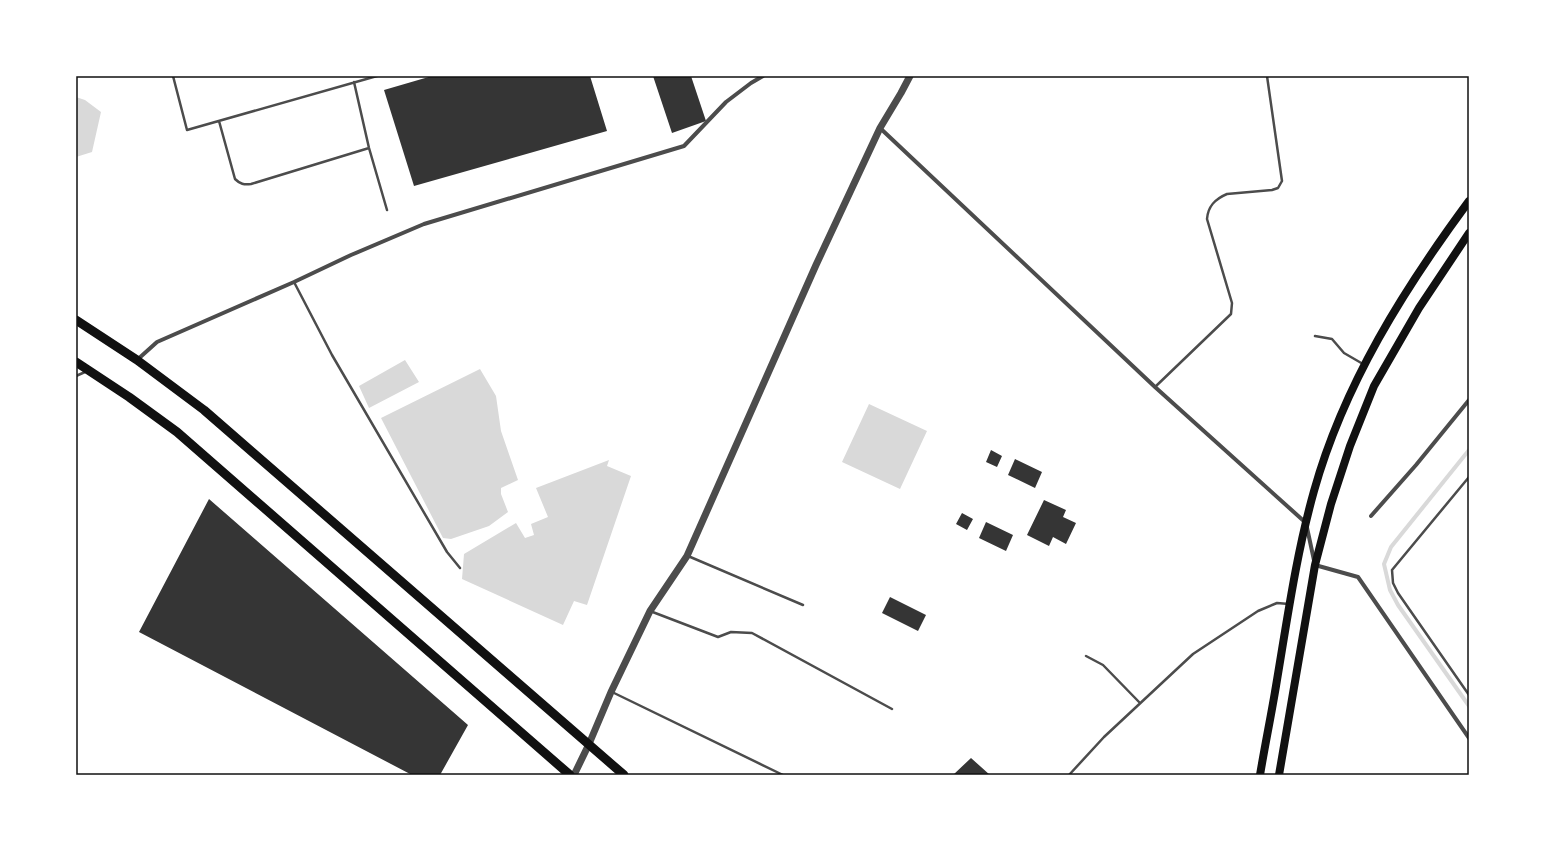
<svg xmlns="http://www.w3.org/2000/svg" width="1545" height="851" font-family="Roboto,sans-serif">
<rect width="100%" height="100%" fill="#fff"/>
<path fill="#d9d9d9" d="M76 97 85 100 101 112 92 152 76 157Z
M405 360 419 382 369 408 359 386Z
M480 369 496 396 501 431 518 480 501 488V494L508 512 489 526 451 539 443 538 381 418Z
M869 404 927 431 900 489 842 462Z
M609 460 607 466 631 476 587 605 574 601 563 625 462 579 464 554 516 523 525 538 534 535 531 524 548 517 536 488Z"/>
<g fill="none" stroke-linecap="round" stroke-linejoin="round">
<path stroke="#d9d9d9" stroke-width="4" d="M1469 450 1391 547 1384 564 1390 590 1398 605 1469 706"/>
</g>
<path fill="#353535" d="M432 76H590L607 131 414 186 384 90Z
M653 76H691L706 121 672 133Z
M991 450 1002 456 997 467 986 462Z
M1015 459 1042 472 1035 488 1008 475Z
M209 499 468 725 440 775H412L139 632Z
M1044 500 1066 510 1063 517 1076 523 1066 544 1053 537 1049 546 1027 535Z
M962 513 973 519 967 530 956 524Z
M986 522 1013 535 1006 551 979 538Z
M890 597 926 615 918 631 882 613Z
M971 758 990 775H953Z"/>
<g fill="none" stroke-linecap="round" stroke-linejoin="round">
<path stroke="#4c4c4c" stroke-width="2.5" d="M173 76 187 130 377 76
M354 82 369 148 387 210
M219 121 235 179C240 184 244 185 251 184L369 148
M294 282 332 355 447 552 460 568
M1315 336 1332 339 1344 353 1363 364
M76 376 85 372
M1155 387 1231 314 1232 303 1207 219C1208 206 1215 199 1227 194L1272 190 1278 188 1282 181 1267 76
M1469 477 1392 570 1393 583 1398 593 1469 695
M688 556 803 605
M650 611 718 637 731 632 752 633 892 709
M1086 656 1103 665 1140 703
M612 692 783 775
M1069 775 1104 737 1193 654 1258 611 1277 603 1289 604"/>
<path stroke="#4c4c4c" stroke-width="4" d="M880 128 1155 387 1306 523 1315 565 1358 577 1469 738
M137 360 157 342 294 282 351 255 424 224 684 146 726 102 751 83 763 76
M1371 516 1416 465 1469 400"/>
<path stroke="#4c4c4c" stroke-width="7" d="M574 775 589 744 611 692 650 611 687 556 816 265 880 128 901 93 910 76"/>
<path stroke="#111" stroke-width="8" d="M1260 775C1265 745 1271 716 1276 686 1287 621 1296 555 1314 491 1344 384 1404 289 1469 201
M1279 775 1315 565 1331 504 1350 446 1374 386 1419 308 1469 233"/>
<path stroke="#111" stroke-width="9" d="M76 320 137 360 204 410 624 775
M76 362 129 397 177 432 570 775"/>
</g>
<rect width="1545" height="851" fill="none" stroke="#ffffff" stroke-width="154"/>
<rect x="77" y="77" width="1391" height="697" fill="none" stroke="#111" stroke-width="1.5"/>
</svg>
